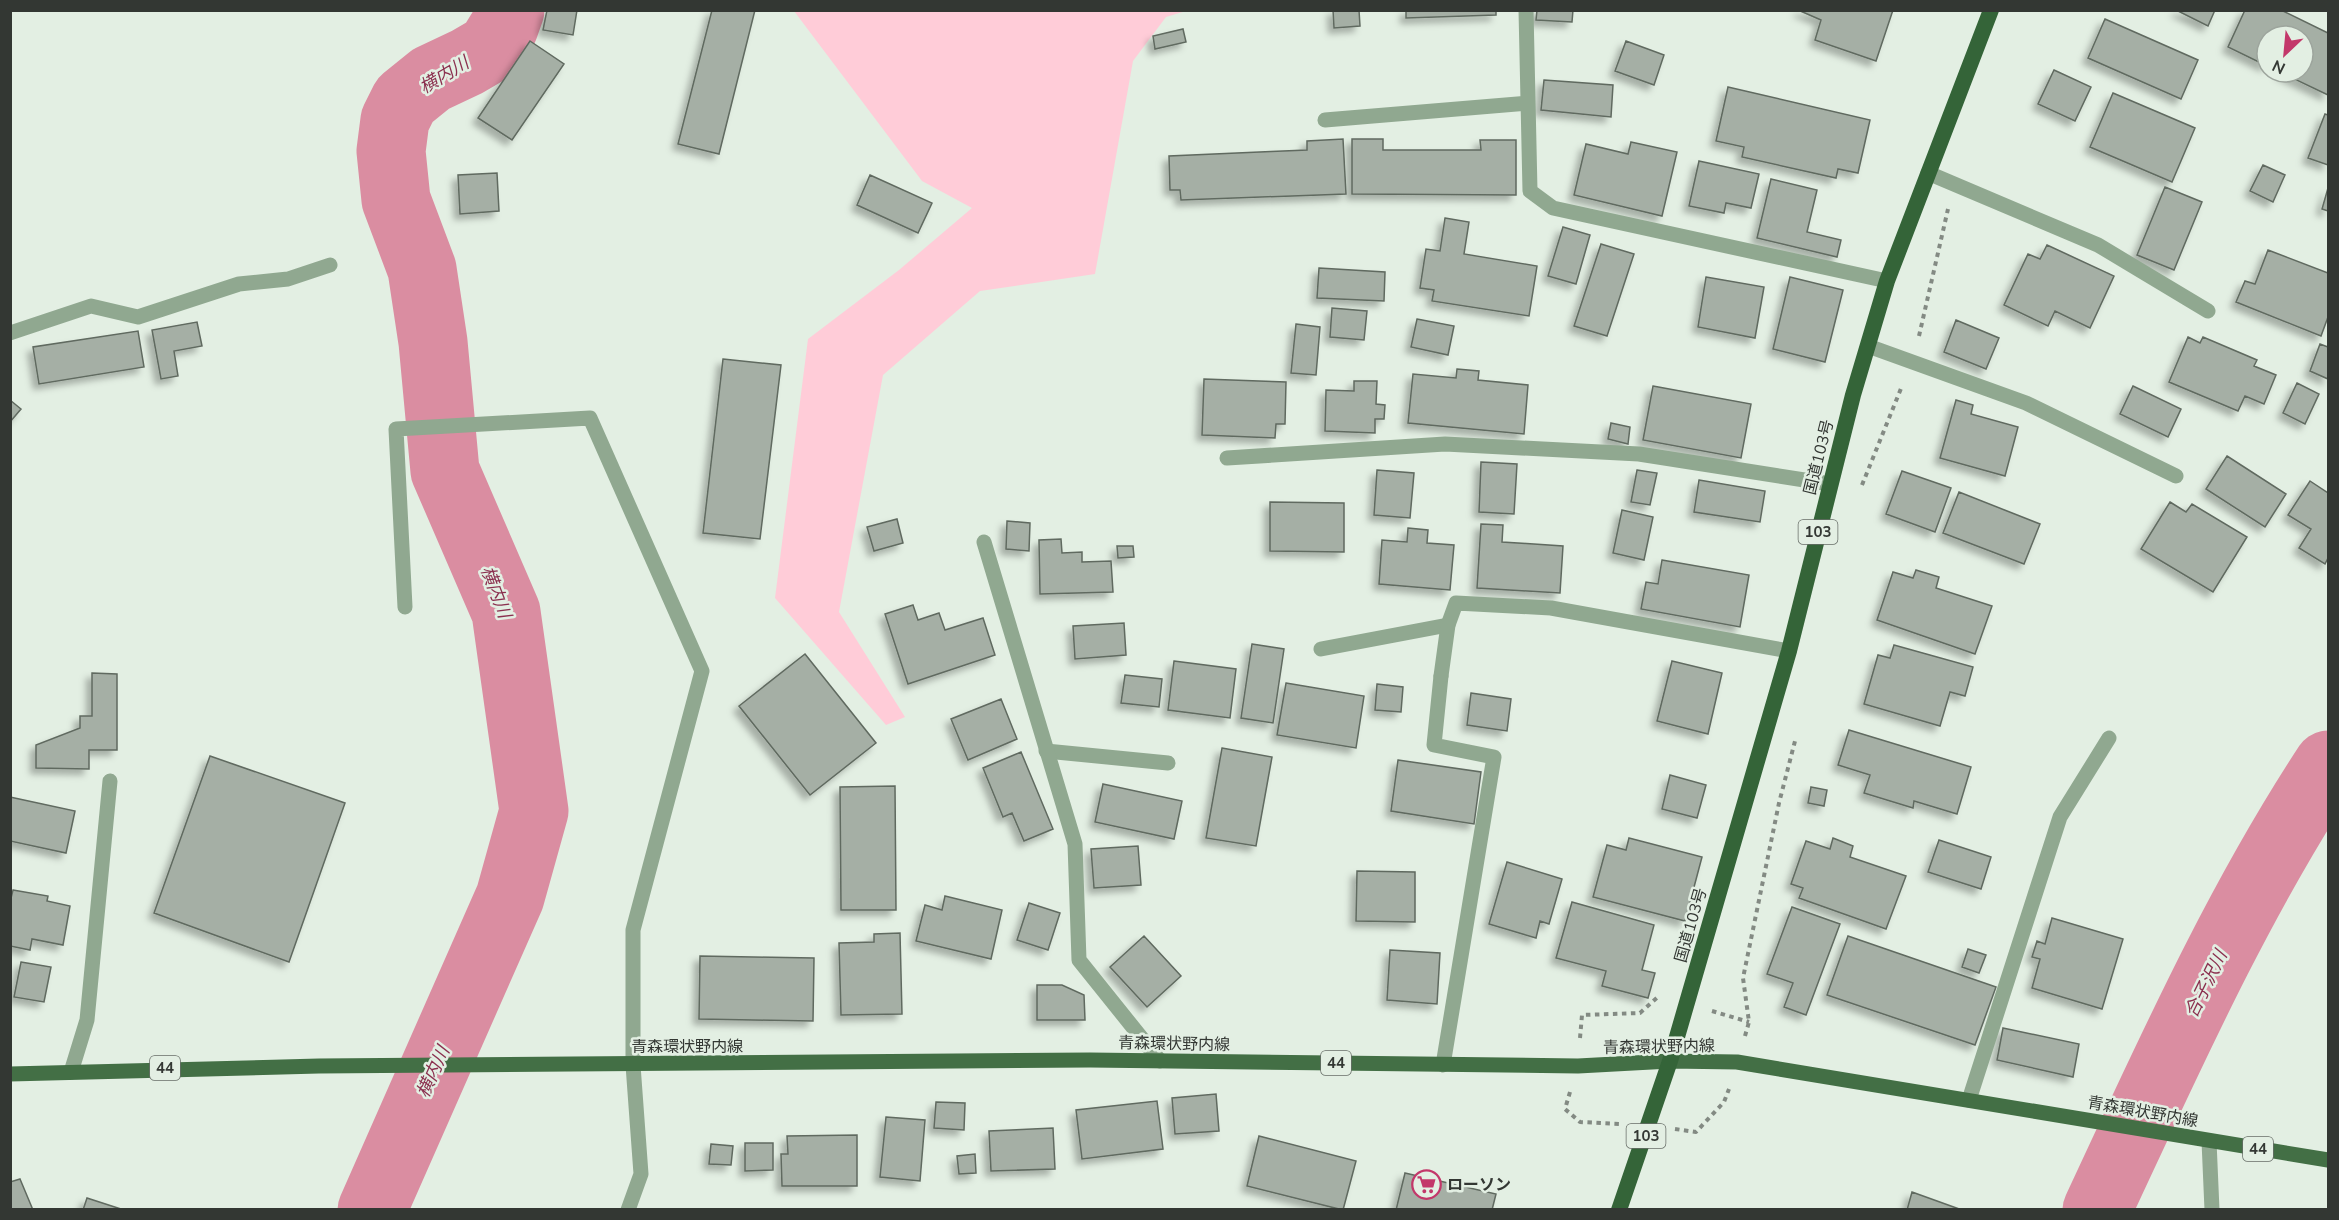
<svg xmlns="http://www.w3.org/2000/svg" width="2339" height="1220" font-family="'Nunito Sans','Noto Sans JP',sans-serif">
<defs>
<filter id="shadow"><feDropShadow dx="-5.5" dy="5.5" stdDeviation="3" flood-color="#0004"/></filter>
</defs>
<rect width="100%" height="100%" fill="#e3efe3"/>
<path fill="#ffccd8" d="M794 11H1186L1166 17 1133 61 1095 274 980 291 883 375 839 612 905 717 886 725 775 598 808 339 899 270 972 208 922 181Z"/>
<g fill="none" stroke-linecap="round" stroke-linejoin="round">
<path stroke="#da8da1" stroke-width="69" d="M372 1210 510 897 534 811 506 612 445 471 433 342 422 269 396 200 391 151 395 120 405 100 431 79 467 62 491 48 504 27 510 10
M2097 1210C2168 1058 2236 905 2328 765"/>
</g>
<path fill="#a5afa5" stroke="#606a60" stroke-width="1.5" filter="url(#shadow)" d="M547 10H577L573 35 543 30Z
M712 10H755L719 154 678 144Z
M1333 10H1359L1360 26 1334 28Z
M1406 10H1496V15L1406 18Z
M1537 10H1573L1572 22 1536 20Z
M1798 10H1893L1876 61 1815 40 1821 20Z
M2176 10H2215L2208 26Z
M2245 10H2281L2328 33V95L2280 72H2303V36H2267V66L2228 47Z
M2105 19 2198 60 2181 99 2088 58Z
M1183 29 1186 42 1155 49 1153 36Z
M530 41 564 64 512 140 478 118Z
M1626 41 1664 55 1654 85 1615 71Z
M2054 70 2091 87 2075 121 2038 104Z
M1544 80 1613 85 1611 117 1541 110Z
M1728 87 1870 120 1858 173 1838 169 1836 178 1742 157 1744 147 1716 141Z
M2113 93 2195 128 2172 182 2090 147Z
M2325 114 2328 115V165L2308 158Z
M1343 139 1346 194 1181 200 1180 190H1170L1169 156 1307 150V141Z
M1352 139H1383V150H1481L1480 140H1516V195L1352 194Z
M1631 142 1677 152 1662 216 1574 195 1586 144 1628 154Z
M1699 161 1759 174 1751 208 1726 203 1724 213 1689 206Z
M2263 165 2285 175 2273 202 2250 191Z
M497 173 499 211 460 214 458 175Z
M870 175 932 203 918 233 857 205Z
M1771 179 1817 190 1807 232 1841 240 1837 257 1757 238Z
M2165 187 2202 202 2174 270 2137 255Z
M2328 188V211L2322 209Z
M1445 218 1469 222 1464 254 1537 266 1529 316 1432 301 1434 290 1420 288 1426 249 1440 251Z
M1563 227 1590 235 1576 284 1548 276Z
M1601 244 1634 254 1607 336 1574 326Z
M2047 245 2114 276 2090 328 2055 311 2048 326 2004 305 2028 254 2040 259Z
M2268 250 2328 273V317L2321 336 2236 302 2245 281 2255 284Z
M1319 268 1385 272 1384 301 1317 298Z
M1706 277 1764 287 1755 338 1698 327Z
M1790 277 1843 290 1825 362 1773 349Z
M1332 308 1367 311 1364 340 1330 337Z
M1417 319 1454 326 1448 355 1411 347Z
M1956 320 1999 338 1986 369 1944 352Z
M197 322 202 346 174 351 178 376 161 379 152 330Z
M1296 324 1320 327 1316 375 1291 373Z
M138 331 144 367 39 384 33 347Z
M2188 337 2200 343 2203 337 2257 360 2254 366 2276 375 2264 404 2245 396 2238 411 2169 382Z
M2320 344 2328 347V379L2310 371Z
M723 359 781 365 760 539 703 533Z
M1457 369 1479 371 1478 380 1528 385 1524 434 1408 423 1413 374 1456 378Z
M1204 379 1286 382 1285 424H1276L1275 438 1202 435Z
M1354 381H1377L1376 404 1385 405 1384 419H1375V433L1325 431 1326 390 1354 391Z
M2297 383 2319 394 2305 424 2283 413Z
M1653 386 1751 404 1741 458 1643 440Z
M2133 386 2181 409 2168 437 2120 414Z
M10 400 21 409 10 422Z
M1956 400 1973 405 1971 414 2018 427 2005 476 1940 458Z
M1611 423 1630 427 1628 444 1608 439Z
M2227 456 2286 494 2265 527 2206 489Z
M1481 462 1517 464 1514 514 1479 512Z
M1377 470 1414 473 1410 518 1374 515Z
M1637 470 1657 473 1650 505 1631 502Z
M1902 471 1951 488 1935 532 1886 514Z
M1699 480 1765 491 1760 522 1694 512Z
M2310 481 2328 493V558L2325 564 2299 548 2311 529 2288 515Z
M1959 492 2040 524 2024 564 1943 533Z
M1270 502 1344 503V552L1270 551Z
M2170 502 2186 512 2192 504 2247 537 2213 592 2141 549Z
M1622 510 1653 517 1644 560 1613 553Z
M897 519 903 543 874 551 867 527Z
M1007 521 1030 523 1029 551 1006 549Z
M1481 524 1503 525 1502 542 1563 546 1560 593 1477 588Z
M1408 528 1428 530 1427 543 1454 545 1450 590 1379 584 1382 540 1407 542Z
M1061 539 1062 553 1082 552V562L1111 561 1113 592 1040 594 1039 540Z
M1117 546H1133L1134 557 1118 558Z
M1662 560 1749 575 1740 627 1641 609 1646 582 1658 584Z
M1916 570 1939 577 1936 588 1992 606 1975 654 1877 620 1893 572 1913 578Z
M913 605 918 620 939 613 945 630 983 618 995 655 908 684 885 614Z
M1124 623 1126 655 1075 659 1073 626Z
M1252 644 1284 649 1273 723 1241 718Z
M1894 645 1973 667 1965 696 1950 692 1940 726 1864 704 1878 655 1890 658Z
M805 654 876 743 810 795 739 706Z
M1174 661 1236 669 1230 718 1168 710Z
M1672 661 1722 673 1708 734 1657 721Z
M92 673 117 674V750H89V769L36 768V745L80 728V716H92Z
M1125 675 1162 679 1159 707 1121 703Z
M1286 683 1364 696 1356 748 1277 735Z
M1377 684 1403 687 1401 712 1375 710Z
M1471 693 1511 699 1507 731 1467 725Z
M1001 699 1017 739 968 760 951 719Z
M1849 730 1971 767 1957 814 1914 801 1913 808 1864 793 1870 775 1838 765Z
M1222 748 1272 757 1256 846 1206 838Z
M1021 752 1053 829 1024 841 1012 813 1003 817 983 768Z
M210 756 345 803 289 962 154 913Z
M1398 760 1481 772 1474 824 1391 811Z
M1670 775 1706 785 1697 818 1662 809Z
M1103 784 1182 801 1174 839 1095 822Z
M895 786 896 910H841L840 787Z
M1811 787 1827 790 1824 806 1808 803Z
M10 797 75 811 66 853 10 841Z
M1629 838 1702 857 1685 921 1593 897 1607 845 1626 850Z
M1833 838 1853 846 1850 857 1906 876 1886 929 1799 898 1803 888 1791 884 1806 841 1830 849Z
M1939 840 1991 857 1981 889 1928 872Z
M1138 846 1141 885 1094 888 1091 849Z
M1507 862 1562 879 1549 924 1540 921 1536 938 1489 924Z
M1357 871 1415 872V922L1356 921Z
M13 890 48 896 47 901 70 906 63 945 32 939 30 950 10 946V902Z
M945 896 1002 910 991 959 916 941 925 905 942 910Z
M1572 902 1654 925 1642 970 1655 973 1648 998 1602 986 1606 971 1556 958Z
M1029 903 1060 913 1048 950 1017 940Z
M1792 907 1840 924 1806 1015 1784 1007 1793 983 1767 974Z
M2052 918 2123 939 2102 1009 2032 988 2040 959 2032 957 2037 941 2045 944Z
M900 933 902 1014 841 1015 839 943 874 942V934Z
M1144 936 1181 976 1147 1007 1110 967Z
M1848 936 1996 987 1975 1045 1827 995Z
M1968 949 1986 955 1979 973 1962 967Z
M1390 950 1440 953 1437 1004 1387 1000Z
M700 956 814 958 813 1021 699 1019Z
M21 962 51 967 44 1002 14 997Z
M1037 985H1062L1084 995 1085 1020H1037Z
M2003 1028 2079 1044 2073 1077 1997 1060Z
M1216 1094 1219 1131 1175 1134 1172 1098Z
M1157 1101 1163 1149 1082 1159 1076 1110Z
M936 1102 965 1103 964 1130 934 1128Z
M886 1117 925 1120 920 1181 880 1177Z
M1053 1128 1055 1169 991 1171 989 1131Z
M857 1135V1186H782L781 1154H788L787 1136Z
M1259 1136 1356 1161 1343 1210 1247 1186Z
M745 1143H773V1170L745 1171Z
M711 1144 733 1146 731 1165 709 1164Z
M975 1154 976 1173 959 1174 957 1156Z
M1405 1173 1496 1194 1492 1210H1396Z
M20 1179 33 1210H10V1182Z
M1912 1192 1962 1210H1907Z
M87 1198 124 1210H83Z"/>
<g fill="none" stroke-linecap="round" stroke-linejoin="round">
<path stroke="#838a83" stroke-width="4" stroke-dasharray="4.5 4.5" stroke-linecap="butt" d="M1919 336 1948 209
M1862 485 1902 386
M1712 1011 1749 1022
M1745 1036 1749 1022 1743 978 1779 803 1795 741
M1580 1038 1582 1015 1640 1013 1659 996
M1570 1092 1565 1109 1580 1122 1620 1124
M1675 1129 1696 1132 1724 1102 1729 1089"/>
<path stroke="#90a890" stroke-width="15" d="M1526 10 1530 191 1553 208 1887 281
M1325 120 1528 103
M1928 173 2098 245 2208 311
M10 333 91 306 138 317 239 284 288 279 330 265
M1868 346 2026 403 2176 476
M1227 458 1445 444 1639 454 1830 484
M405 607 396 429 590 418 702 671 633 930V1065
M1321 649 1448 625
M1441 676 1434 745 1494 757 1443 1065
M1046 751 1168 763
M71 1072 87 1020 110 781
M1969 1100 2060 817 2109 738"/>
<path stroke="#90a890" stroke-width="15" d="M984 542 1075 844 1079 960 1160 1061
M1441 676 1448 625 1456 603 1551 608 1789 651
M2209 1141 2212 1210
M628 1210 641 1174 633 1065"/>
<path stroke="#436f45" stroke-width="15" d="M10 1074 319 1066 1090 1060 1578 1066 1670 1061 1737 1062 2328 1160"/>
<path stroke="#346438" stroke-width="16" d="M1619 1210 1670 1061 1789 651 1853 395 1887 281 1991 10"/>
</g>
<defs>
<symbol id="supermarket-ring" viewBox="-11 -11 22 22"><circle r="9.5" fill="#e3efe3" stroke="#c3376a" stroke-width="1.5"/><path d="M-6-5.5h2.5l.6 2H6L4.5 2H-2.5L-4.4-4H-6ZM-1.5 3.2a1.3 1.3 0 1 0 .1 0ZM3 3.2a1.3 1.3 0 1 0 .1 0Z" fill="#c3376a"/></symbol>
</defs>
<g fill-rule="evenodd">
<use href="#supermarket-ring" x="1410" y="1168" width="33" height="33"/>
</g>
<g text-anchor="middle" stroke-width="5" stroke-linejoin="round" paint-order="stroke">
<g fill="#e3efe3" stroke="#686e68" stroke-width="1.5">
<rect x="1798.5" y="520" width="39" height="24" rx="4.5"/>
<rect x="1321" y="1051" width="30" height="24" rx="4.5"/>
<rect x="150" y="1056" width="30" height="24" rx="4.5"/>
<rect x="1626.5" y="1124" width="39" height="24" rx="4.5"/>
<rect x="2243" y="1137" width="30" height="24" rx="4.5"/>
</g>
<g font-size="15" font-weight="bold" fill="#333733">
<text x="1818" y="537">103</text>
<text x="1336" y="1068">44</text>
<text x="165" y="1073">44</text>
<text x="1646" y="1141">103</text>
<text x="2258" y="1154">44</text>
</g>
<g font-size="16" fill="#333733" stroke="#e3efe3">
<text transform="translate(1818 457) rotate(-76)" y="6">国道103号</text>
<text transform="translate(1690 925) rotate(-74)" y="6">国道103号</text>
<text transform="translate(1174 1043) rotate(1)" y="6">青森環状野内線</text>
<text x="687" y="1052">青森環状野内線</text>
<text transform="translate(1659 1046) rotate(-1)" y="6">青森環状野内線</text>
<text transform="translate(2143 1111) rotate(10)" y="6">青森環状野内線</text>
</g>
<g font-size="16" font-weight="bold" fill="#333733" stroke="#e3efe3" text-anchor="start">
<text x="1447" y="1190">ローソン</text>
</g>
<g font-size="18" font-style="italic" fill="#8b304f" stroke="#e3efe3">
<text transform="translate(444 75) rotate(-31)" y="6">横内川</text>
<text transform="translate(496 592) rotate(69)" y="6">横内川</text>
<text transform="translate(2206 984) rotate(-64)" y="6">合子沢川</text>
<text transform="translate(433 1072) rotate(-66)" y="6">横内川</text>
</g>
</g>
<rect width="2339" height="1220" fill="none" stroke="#333733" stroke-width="24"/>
<g transform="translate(2285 54) rotate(206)"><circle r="28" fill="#e3efe3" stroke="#9da59d" stroke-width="1.5"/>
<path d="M0-4.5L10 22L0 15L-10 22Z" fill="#c3376a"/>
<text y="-9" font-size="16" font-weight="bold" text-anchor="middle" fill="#333733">N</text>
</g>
</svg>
